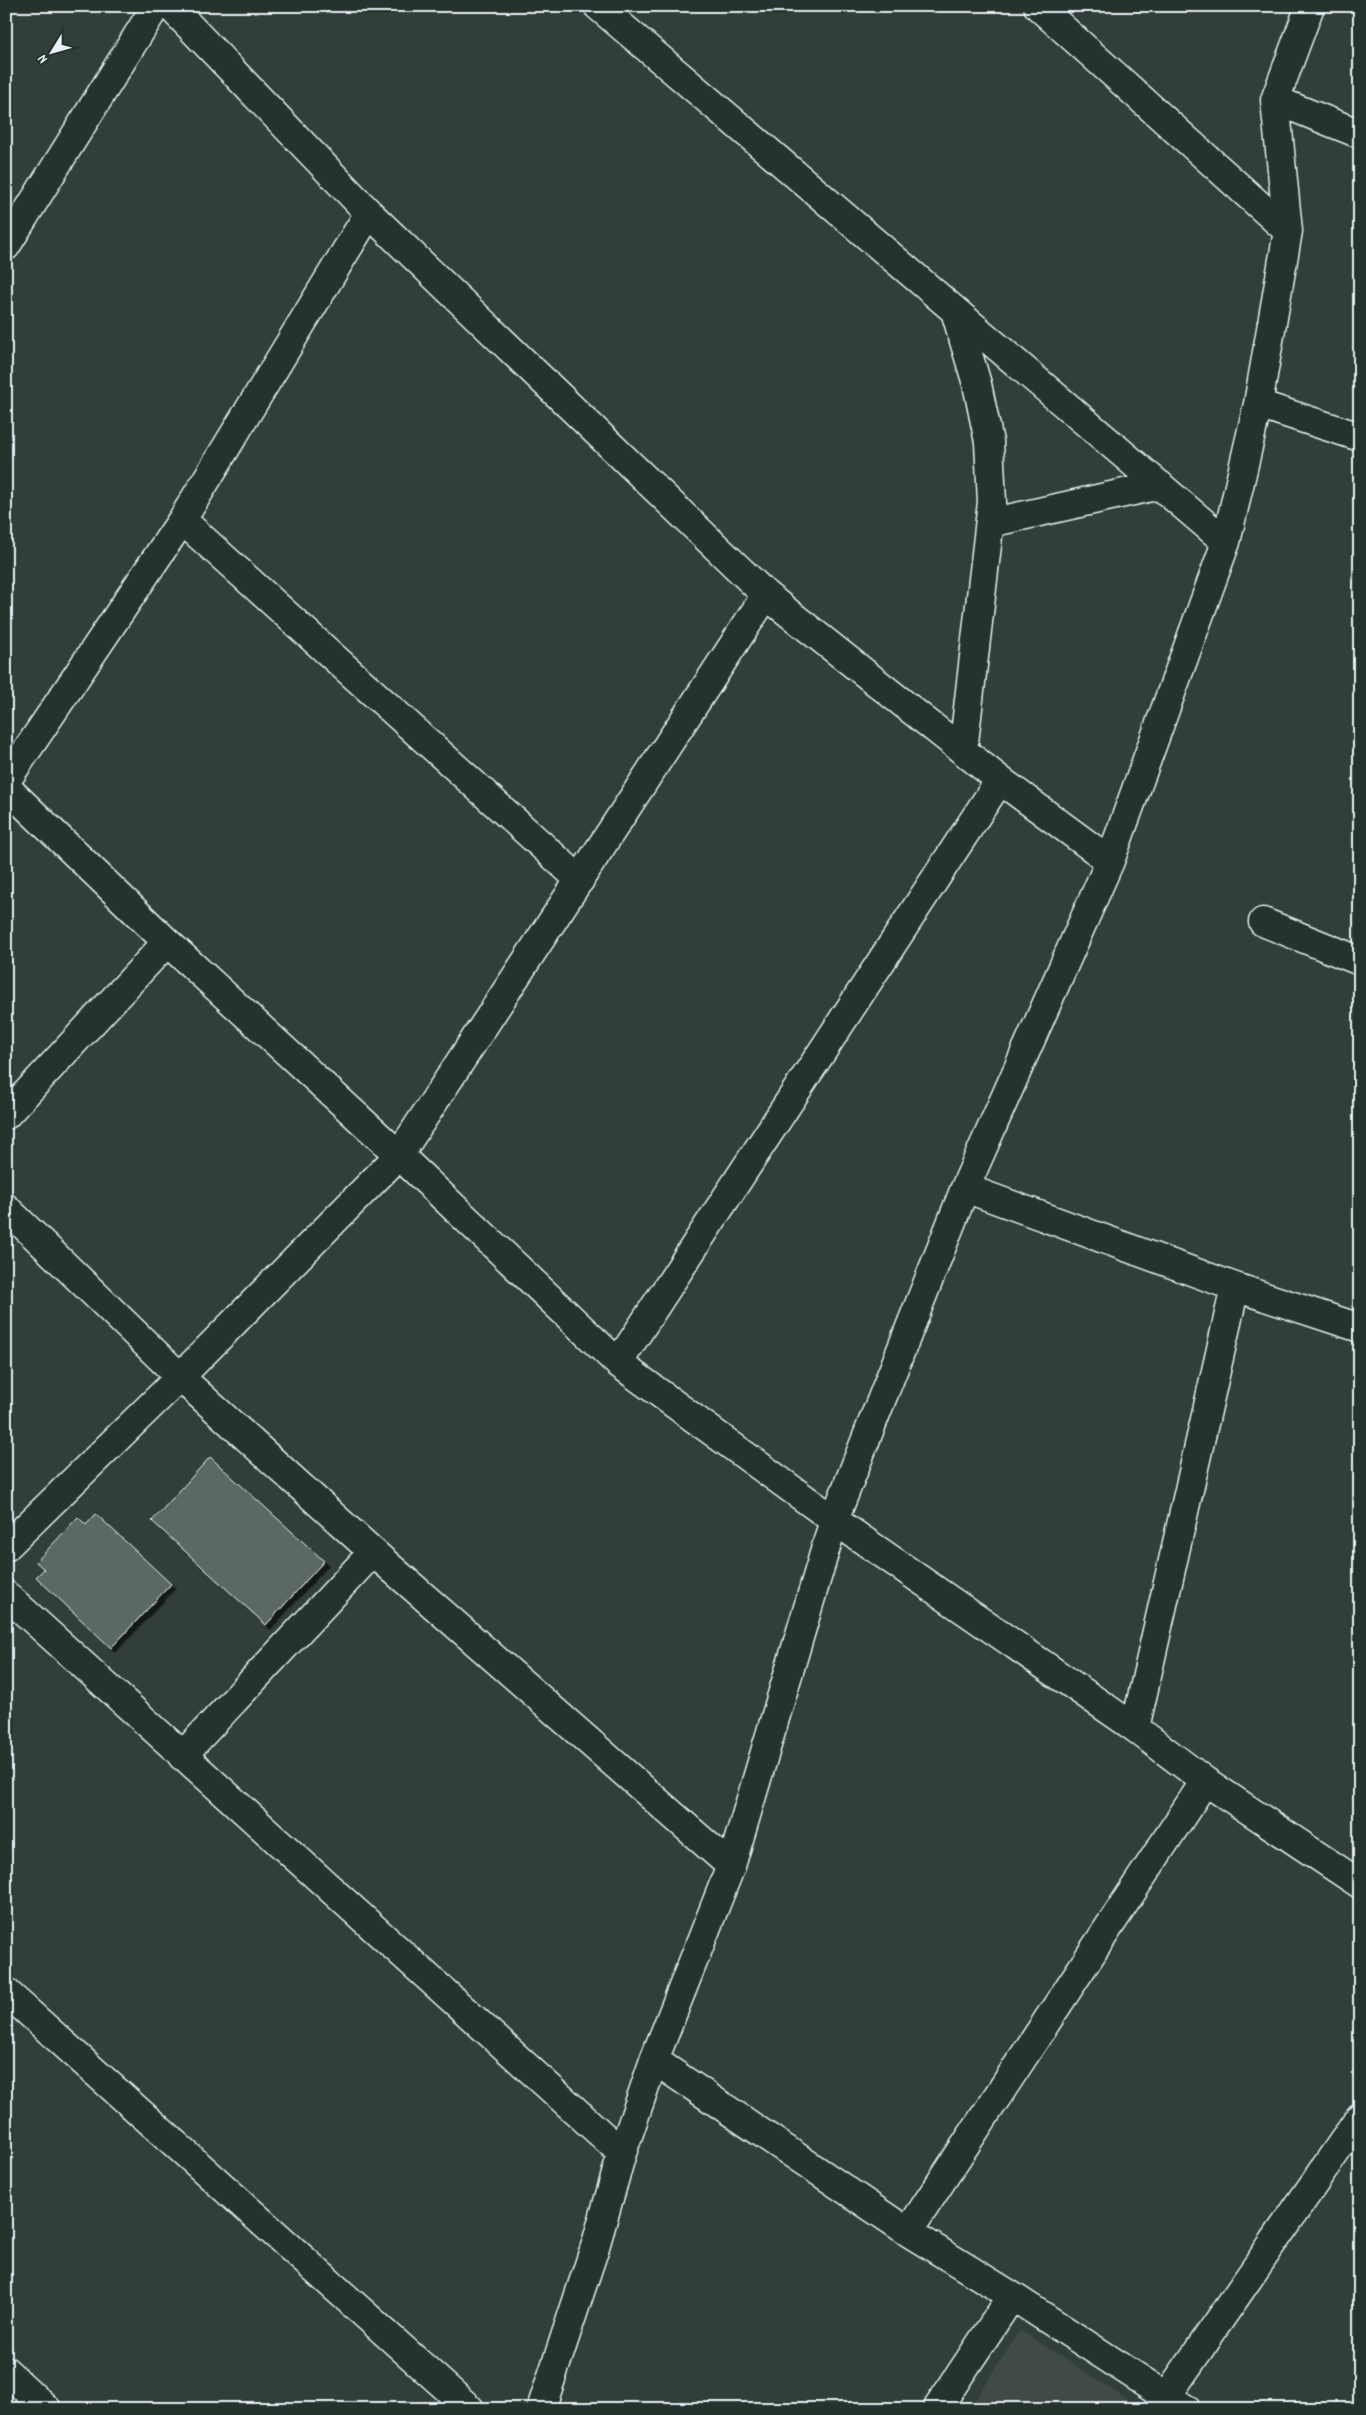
<svg xmlns="http://www.w3.org/2000/svg" width="1366" height="2415" font-family="Dekko,sans-serif">
<defs>
<filter id="shadow"><feDropShadow dx="4.5" dy="4.5" stdDeviation="0" flood-color="#0009"/></filter>
</defs>
<rect width="100%" height="100%" fill="#323e39"/>
<filter id="ink" filterUnits="userSpaceOnUse"><feTurbulence type="fractalNoise" baseFrequency=".02" numOctaves="2"/><feDisplacementMap in="SourceGraphic" scale="10" xChannelSelector="R" yChannelSelector="G"/><feConvolveMatrix kernelMatrix="1 2 1 2 8 2 1 2 1" color-interpolation-filters="sRGB"/></filter>
<g filter="url(#ink)">
<path fill="#3f4b46" d="M1020 2330 1142 2409H969Z"/>
<path fill="#5c6865" stroke="#e8f1f8" filter="url(#shadow)" d="M210 1457 324 1561 266 1625 152 1521Z
M96 1514 171 1584 111 1648 36 1577 44 1569 36 1562 78 1517 86 1525Z"/>
<g fill="none" stroke-linecap="round" stroke-linejoin="round">
<defs>
<path id="minor" d="M170 6 369 213 766 595 1000 780 1110 861
M598 6 1226 542
M1038 6 1288 231
M1275 100 1360 134
M6 246 156 6
M955 311 977 384 989 442 992 502 963 751
M1258 404 1360 437
M182 520 580 880
M990 523 1160 485
M6 781 182 520 369 213
M6 787 167 942 399 1155 618 1363 834 1520 1135 1728 1205 1781 1360 1884
M1263 922 1360 961
M6 1115 167 942
M965 1188 1235 1287 1360 1328
M6 1208 180 1377 373 1552 731 1866
M618 1363 1000 780
M6 1547 180 1377 399 1155 766 595
M6 1595 622 2153
M1135 1728 1235 1287
M182 1756 373 1552
M6 1992 470 2409
M654 2060 908 2232 1012 2296 1186 2409
M908 2232 1205 1781
M6 2371 47 2409
M1167 2396 1360 2117
M541 2409 595 2247 622 2153 654 2060 731 1866 834 1520 965 1188 1110 861 1226 542 1258 404 1288 231 1275 100 1310 6
M937 2409 1012 2296"/>
</defs>
<use href="#minor" stroke="#e8f1f8" stroke-width="31"/>
<use href="#minor" stroke="#26332d" stroke-width="28"/>
</g>
</g>
<rect width="1366" height="2415" fill="none" stroke="#26332d" stroke-width="25"/>
<rect x="12" y="12" width="1341" height="2390" fill="none" stroke="#e8f1f8" stroke-width="2" filter="url(#ink)"/>
<g transform="translate(52 52) rotate(233)" stroke="#26332d" stroke-width="4" paint-order="stroke">
<path d="M0-4L9 19L0 12L-9 19Z" fill="#e8f1f8"/>
<text y="-8" font-size="14" font-weight="bold" text-anchor="middle" fill="#e8f1f8">N</text>
</g>
</svg>
